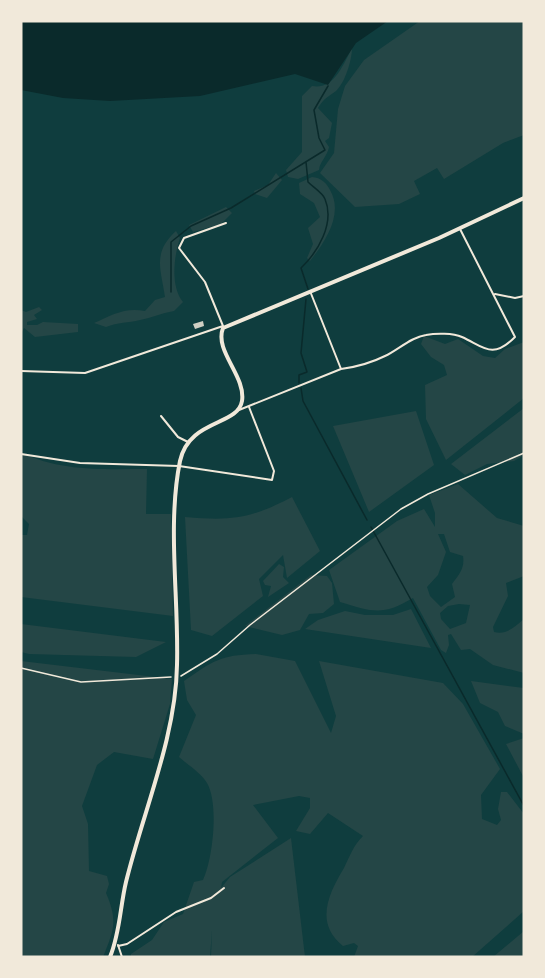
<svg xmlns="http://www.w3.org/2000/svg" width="545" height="978" font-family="Ubuntu,sans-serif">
<rect width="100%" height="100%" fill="#0f3d3e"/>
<path fill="#244646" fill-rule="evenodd" d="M420 21H524V135L503 143 444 179 437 168 414 181 420 194 399 204 355 207 320 173 334 153 338 109 345 86 364 60Z
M352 48C352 60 345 83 336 91 328 97 324 98 318 108L332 123 329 138 325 141 329 147C327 157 320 161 319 170L298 179 288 177 286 170 302 152V96L312 86C334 90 343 65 352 48Z
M276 173 282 180 267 198 255 194 254 191 268 185Z
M312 177C321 178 326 182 330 190 344 214 325 242 310 261L307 258 313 244 308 228 320 217 314 203 300 194 299 183Z
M226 207 232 213 221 224 193 232 189 225Z
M176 231 180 238C174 256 170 286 183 302L174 311C161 313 152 318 140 320 128 323 118 322 106 327L94 323C112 315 125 307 145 311L155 300 165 297C161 269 152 253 176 231Z
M39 307 42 310 34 315 37 319 27 322V325H37L43 322 78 324V332L35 337 24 328 21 334V310L26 312Z
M424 336 445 344 458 339 483 356 495 358 505 349 524 342V398L446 460 426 419 425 385 447 375 444 365 431 357 421 344Z
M524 408V455L514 461 487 464 465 475 451 464Z
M416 411 434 465 369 512 333 426Z
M21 452C59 472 105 469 147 469L146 514H171L173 616 21 597V535H27L29 524 21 516Z
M458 484 497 518 524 526V576L506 583 508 596 493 627 494 632C507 635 514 627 524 619V673L493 665 470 649 461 650 451 634 448 635 449 645 446 653 441 650 413 598C382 616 374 612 340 602L329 570 397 521 424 509 435 527V513L429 495ZM438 534H444L450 552 463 556C465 568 459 575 452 584L455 597 441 607 430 596 427 587 438 575 446 552ZM459 604 470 605 466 623 450 629 441 619 440 613 448 606Z
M292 497 320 551 287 578 283 555 259 579 263 596 212 636 191 630 185 517C232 521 250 519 292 497Z
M279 564 284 567 283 577 289 583 268 597 271 586 265 585 263 581Z
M311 575 327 576 332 583 334 604 323 613 309 614 300 630 282 635 245 626Z
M411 609 431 648 305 629 318 620 345 611 365 615H393Z
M21 624 166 642 136 657 29 654 21 652Z
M256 654 295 661 331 733 336 716 319 661 443 683 463 704 500 769 481 795 482 819 497 825 501 820 498 809 501 792H507L524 814V911L472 957H354L358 946 354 943 343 946C314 923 329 893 344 868 350 856 353 846 363 836L328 813 310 834 296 831 310 808V798L299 796 253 805 278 838 222 882 221 888 230 877 291 838 305 957H211L212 930 210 957H131V954L152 940 164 922 183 914 194 882 203 880C213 859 219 803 207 783 201 773 188 765 179 757L196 715 187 700 184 681C213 661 220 655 256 654Z
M21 661 172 679 170 704 153 759 114 752 97 765 82 806 88 824 89 871 107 876 109 884 106 893C118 921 114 930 103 957H21Z
M471 681 524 688V734L505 726 498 712 480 703Z
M524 738V778L506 744Z
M524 931V957H493Z"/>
<path fill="#0a2a2b" d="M21 21H388L356 43 328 85 295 74 200 96 110 101 63 98 21 90Z"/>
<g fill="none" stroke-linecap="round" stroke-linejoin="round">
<path stroke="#0a2a2b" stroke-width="1.5" d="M306 162 308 182C313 187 323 193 325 199 335 223 318 252 301 268L308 289
M171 292V242L191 226 231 208 325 150 319 138 314 110 328 86
M299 383V375L307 372 301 353 306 299
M301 388 303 401 367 520
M371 527 524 806"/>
</g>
<path fill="#cfcfc3" d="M203 321 204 326 195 329 193 324Z"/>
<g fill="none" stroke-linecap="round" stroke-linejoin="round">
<path stroke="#f1e9da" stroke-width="1.5" d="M21 668 81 682 171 677
M181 676 217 654 250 625 401 509 428 494 524 453"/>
<path stroke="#f1e9da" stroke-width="2" d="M310 291 341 369
M495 294 515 298 524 296
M21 371 85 373 223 326 205 282 179 248 184 238 226 223
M239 410 341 369C356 367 371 363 385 356 398 350 411 337 426 335 436 333 453 333 462 337 484 347 492 360 515 337L460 229
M161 416 178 437 188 442
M21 454 80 463 179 466 272 480 274 471 249 407
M118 945 122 957
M118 946 127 944 176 912 211 898 224 888
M478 957H481"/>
<path stroke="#f1e9da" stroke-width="4" d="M110 957C120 933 120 907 126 882 143 812 176 737 177 665 179 599 167 525 180 461 189 419 238 426 242 401 246 376 214 351 223 328L439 238 524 198"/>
</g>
<rect width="545" height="978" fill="none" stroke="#f1e9da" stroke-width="45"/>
</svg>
